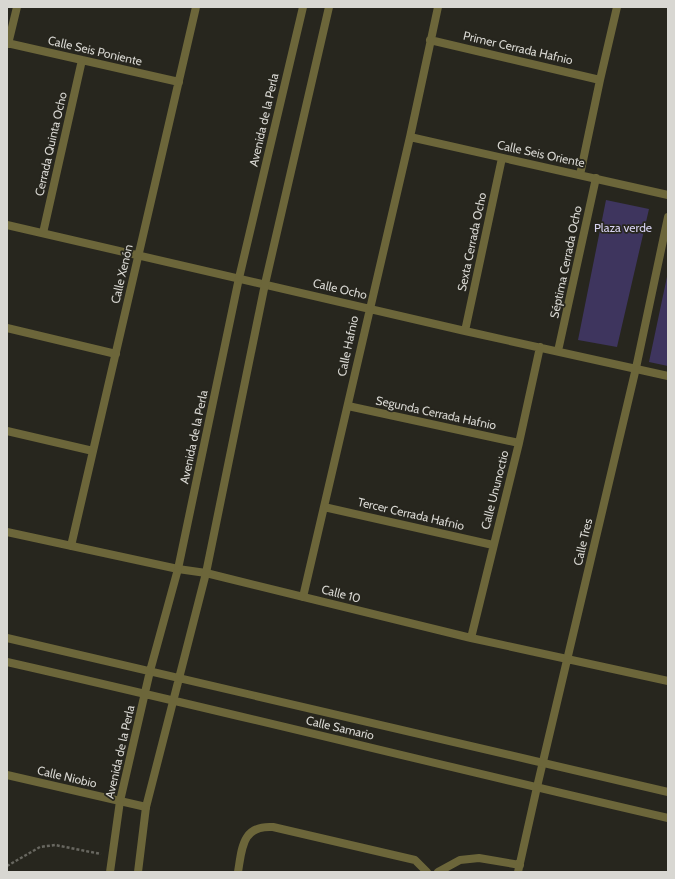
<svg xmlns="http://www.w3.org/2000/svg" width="675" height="879" font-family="Cabin,sans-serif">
<rect width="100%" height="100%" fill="#27261e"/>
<path fill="#3e355e" d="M606 200 649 209 617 347 578 340Z
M668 272V366L649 362Z"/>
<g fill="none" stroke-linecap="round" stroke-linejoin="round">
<path stroke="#686760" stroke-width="2.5" stroke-dasharray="3 2" stroke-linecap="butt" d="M7 866 40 847 55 845 101 854"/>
<path stroke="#6c663a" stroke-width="8" d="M430 40 600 80
M7 43 179 82
M8 44 17 7
M410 137 668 195
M580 175 600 80 617 7
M7 225 465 331 668 376
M43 233 82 60
M7 328 116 354
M465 331 502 158
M558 351 596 178
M348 406 519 443
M7 431 93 451
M324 507 493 545
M7 532 178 569 206 573 471 638 668 681
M71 546 196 7
M303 597 410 137 438 7
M471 638 519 443 540 347
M7 775 146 807
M238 872C242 848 242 825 273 827L415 860 427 872
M438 872 460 860 479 858 520 865
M518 872 537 787 636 368 668 217"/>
<path stroke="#6c663a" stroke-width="8" d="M7 638 668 792
M7 662C228 712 447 767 668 818
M110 872 120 801 150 671 178 569 239 278 303 7
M138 872 146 807 206 573 265 284 329 7"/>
</g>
<g text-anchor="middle" stroke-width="3.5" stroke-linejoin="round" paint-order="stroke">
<g font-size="12" fill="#d8d7d2" stroke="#27261e">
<text transform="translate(518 48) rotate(13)" y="4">Primer Cerrada Hafnio</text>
<text transform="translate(95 51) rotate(13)" y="4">Calle Seis Poniente</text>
<text transform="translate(264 120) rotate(-77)" y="4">Avenida de la Perla</text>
<text transform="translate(51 144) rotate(-77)" y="4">Cerrada Quinta Ocho</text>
<text transform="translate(541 154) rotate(12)" y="4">Calle Seis Oriente</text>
<text transform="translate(472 242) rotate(-78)" y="4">Sexta Cerrada Ocho</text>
<text transform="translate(566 262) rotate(-78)" y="4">Séptima Cerrada Ocho</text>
<text transform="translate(122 274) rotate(-77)" y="4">Calle Xenón</text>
<text transform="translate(340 289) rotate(13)" y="4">Calle Ocho</text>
<text transform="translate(348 346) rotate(-78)" y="4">Calle Hafnio</text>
<text transform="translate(436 413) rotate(12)" y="4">Segunda Cerrada Hafnio</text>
<text transform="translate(194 437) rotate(-78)" y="4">Avenida de la Perla</text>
<text transform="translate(495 490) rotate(-76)" y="4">Calle Ununoctio</text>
<text transform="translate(411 514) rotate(13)" y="4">Tercer Cerrada Hafnio</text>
<text transform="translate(583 542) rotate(-77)" y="4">Calle Tres</text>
<text transform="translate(341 594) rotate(14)" y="4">Calle 10</text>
<text transform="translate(340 728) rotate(13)" y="4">Calle Samario</text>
<text transform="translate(120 752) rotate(-77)" y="4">Avenida de la Perla</text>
<text transform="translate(67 777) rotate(13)" y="4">Calle Niobio</text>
</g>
<g font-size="12" fill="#d7d2f2" stroke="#27261e">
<text x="623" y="232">Plaza verde</text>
</g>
</g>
<rect width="675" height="879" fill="none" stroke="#d8d7d2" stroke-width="16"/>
</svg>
